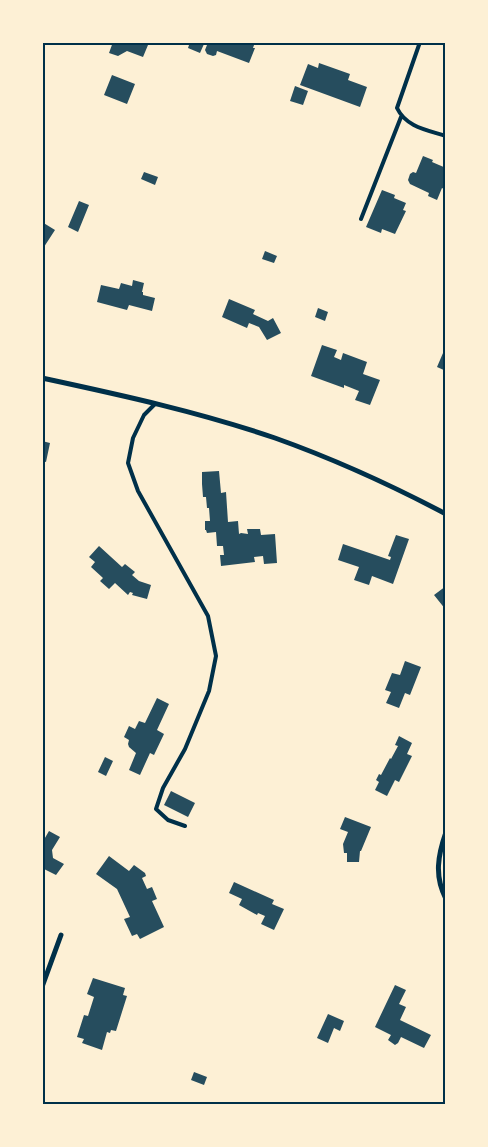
<svg xmlns="http://www.w3.org/2000/svg" width="488" height="1147" font-family="'IBM Plex Serif',serif">
<rect width="100%" height="100%" fill="#fdf0d5"/>
<path fill="#264d5e" d="M113 42H142L148 45 143 57 127 51 118 56 109 53Z
M190 42H255L253 48H255L249 63 217 51 216 55 213 56 207 54 205 50 207 45 204 44 200 53 188 48Z
M319 63 350 74 348 80 367 87 360 107 300 85 308 64 318 68Z
M112 75 135 84 127 104 104 95Z
M295 86 308 91 303 105 290 101Z
M423 156 433 160 432 162 446 168V190L442 188 437 200 428 196 429 193 410 184 408 180 410 174 413 172 416 173Z
M144 172 158 177 155 185 141 179Z
M382 190 395 195 394 198 406 203 403 210 406 211 395 234 382 229 381 233 366 227Z
M79 201 89 205 78 232 68 227Z
M42 222 55 230 42 250Z
M265 251 277 256 274 263 262 259Z
M133 280 144 283 142 292H143V295L155 298 152 311 129 305 127 310 97 302 101 285 119 289 121 283 132 286Z
M229 299 255 310 253 314 268 321 273 318 281 333 267 340 259 327 249 323 247 328 222 317Z
M318 308 328 312 325 321 315 317Z
M322 345 337 350 334 357 341 360 343 353 367 362 363 374 380 380 370 405 355 400 359 391 344 385V388L311 376Z
M446 346V371L437 367Z
M42 441 50 443 46 462 42 461Z
M219 471 221 493 226 492 228 522 238 521 239 534 241 533 248 534 247 529H260L261 535 275 534 277 563 264 564 263 556 254 557 255 562 221 566 220 555H224L223 546H217L216 532 207 533 206 530H205V521H210L209 508H207L206 497H203L202 484V472Z
M396 535 409 539 393 584 372 576 369 585 354 580 359 567 338 560 343 544 390 560 391 557 388 556Z
M99 546 122 567 125 564 135 572 132 575 139 581 151 585 147 599 132 595 133 593 130 592 128 595 115 583 109 589 100 581 103 578 91 567 95 562 89 557Z
M446 586V610L434 595Z
M405 661 421 667 410 695 405 693 399 708 386 703 391 692 385 690 392 673 400 675Z
M157 698 169 704 157 730 164 734 154 755 150 753 140 775 129 770 136 753 129 747 128 744 129 740 124 737 129 726 135 729 139 721 145 723Z
M399 736 412 743 407 754 412 756 399 782 395 780 387 796 375 790 379 782 376 780 379 774 381 775 390 758 391 759 398 746 395 745Z
M105 757 113 761 106 776 98 772Z
M171 791 195 803 188 817 164 805Z
M345 817 371 827 361 851H360L359 862H347V853H344L343 844 348 832 340 829Z
M49 831 60 837 52 850 53 858 64 864 56 875 42 868V843Z
M109 856 129 871 134 865 145 873 146 876 142 878 147 889 152 887 157 899 152 901 164 927 140 939 137 934 132 936 124 919 130 917 117 889 96 874Z
M234 882 274 900 272 904 284 909 274 930 261 924 265 916 258 913 257 915 239 905 242 899 229 893Z
M93 978 125 988 123 995 127 996 116 1031 111 1030 110 1033 107 1032 102 1050 82 1043 84 1039 77 1037 84 1015 88 1016 94 997 87 994Z
M395 985 406 990 399 1004 406 1007 400 1020 431 1035 424 1048 401 1037 398 1043 395 1045 388 1040 391 1035 375 1027Z
M328 1014 344 1021 340 1031 334 1028 328 1043 317 1038Z
M194 1072 207 1077 204 1085 191 1080Z"/>
<g fill="none" stroke-linecap="round" stroke-linejoin="round">
<path stroke="#003049" stroke-width="4" d="M420 42 397 108C406 127 427 130 446 136
M361 219 401 117
M155 404 144 415 133 438 128 463 138 491 208 616 216 656 209 691 185 749 163 788 156 809 168 820 185 826"/>
<path stroke="#003049" stroke-width="5" d="M42 378C121 395 199 412 275 438 334 459 391 485 446 514
M446 832C438 855 434 876 446 899
M42 987 61 935"/>
</g>
<rect width="488" height="1147" fill="none" stroke="#fdf0d5" stroke-width="88"/>
<rect x="44" y="44" width="400" height="1059" fill="none" stroke="#003049" stroke-width="2"/>
</svg>
